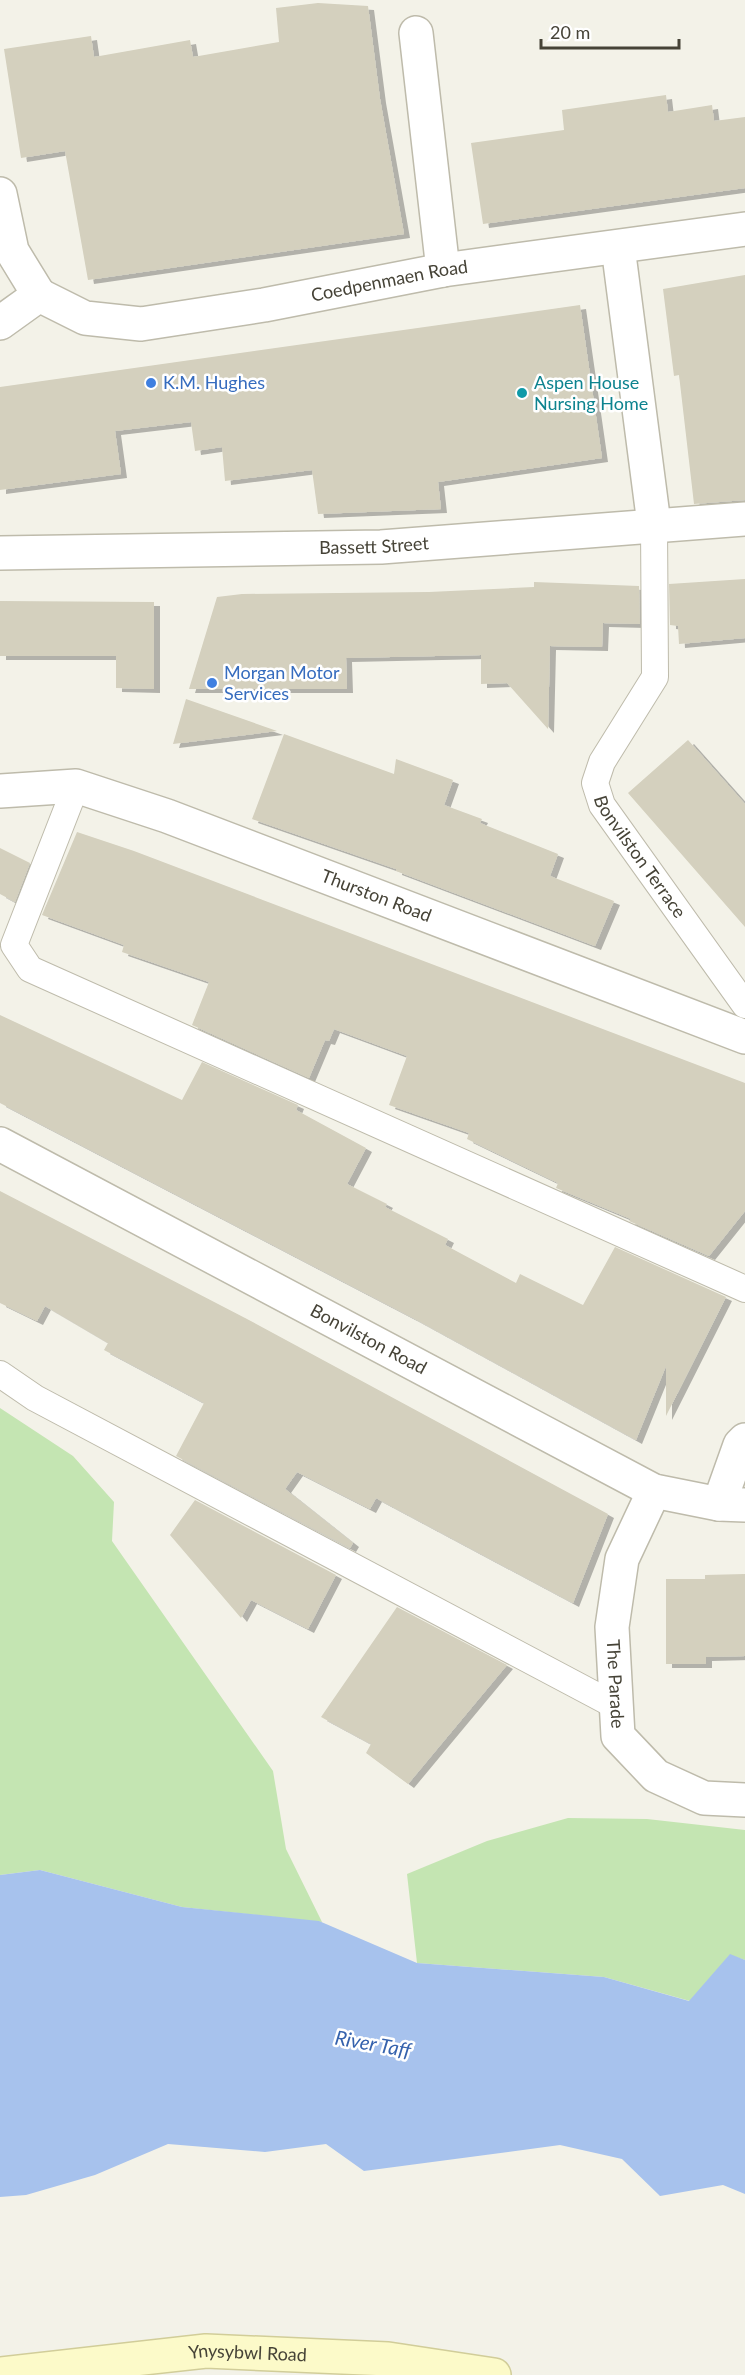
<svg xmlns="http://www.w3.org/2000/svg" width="745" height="2375" font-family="Lato,sans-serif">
<defs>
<filter id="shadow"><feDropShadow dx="6" dy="4" stdDeviation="0" flood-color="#0004"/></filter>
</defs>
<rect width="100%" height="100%" fill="#f3f2e8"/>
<path fill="#c4e5b2" d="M0 1408 73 1456 114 1502 112 1541 273 1771 286 1849 322 1922 182 1907 40 1870 0 1875Z
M568 1818 647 1819 745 1830V1960L730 1955 690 2001 604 1977 417 1963 407 1874 487 1841Z"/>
<path fill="#a7c2ed" d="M40 1870 182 1907 319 1921 417 1963 604 1977 689 2001 730 1954 745 1960V2194L723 2185 660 2196 622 2159 560 2145 364 2171 326 2144 265 2152 168 2144 95 2175 26 2195 0 2197V1875Z"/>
<path fill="#d4d0be" filter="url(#shadow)" d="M318 3 368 6 380 99 404 234 88 280 65 151 21 158 4 49 91 36 94 57 190 40 193 57 279 42 276 8Z
M666 95 668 112 712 105 714 121 745 117V188L483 224 471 143 564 130 562 110Z
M745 275V500L694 504 679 375 674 376 663 289Z
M580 305 602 458 438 482 441 509 318 514 312 470 225 481 222 447 195 451 191 422 115 431 121 474 0 490V387Z
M745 579V638L679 644 678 626 670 625 669 584Z
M534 582 639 586 640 624 603 623 602 647 550 646 548 729 507 683 481 684V655L346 658 347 689H189L217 597 242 594 429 592 534 587Z
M0 601 154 602V689L116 688V656H0Z
M186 699 277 731 173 744Z
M284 734 394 774 396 759 453 780 444 805 482 819 480 823 558 854 550 876 614 901 595 946 396 871V869L252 819Z
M688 740 745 804V927L628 793Z
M77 832 134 851 745 1083V1211L709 1256 629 1221 631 1219 556 1188 558 1183 467 1139 469 1133 389 1105 407 1056 334 1029 329 1041 325 1040 309 1078 192 1025 209 982 122 952 124 945 42 915Z
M0 848 30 863 15 902 0 894Z
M0 1015 182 1100 202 1062 298 1105 296 1110 366 1148 347 1184 387 1204 385 1207 448 1239 445 1245 516 1283 520 1274 583 1305 615 1247 726 1297 666 1416V1366L636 1440 415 1319 0 1103Z
M0 1191 247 1319 608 1514 573 1603 376 1498 370 1509 297 1472 285 1489 353 1543 350 1548 176 1456 204 1403 104 1350 108 1343 45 1306 37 1321 0 1303Z
M195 1500 336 1575 308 1629 251 1600 241 1618 170 1535Z
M745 1574V1656L706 1657V1664H666V1579H705V1575Z
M397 1607 507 1665 408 1784 366 1753 371 1744 321 1717Z"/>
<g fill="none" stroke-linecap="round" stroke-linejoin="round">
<defs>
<g id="service">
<path id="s1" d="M654 524 655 677 602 762 595 783 602 805 745 1005"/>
<path d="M76 786 14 945 30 969 745 1289"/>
<path d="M0 1374 35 1398 616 1706"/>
</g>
<g id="minor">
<path d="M416 33 443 270"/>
<path d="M0 194 12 251 39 295"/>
<path d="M618 247 654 524"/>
<path id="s2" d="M39 295 85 318 141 324 264 305 443 270 745 229"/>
<path d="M0 323 39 295"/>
<path id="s3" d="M0 553 381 547 745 519"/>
<path id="s4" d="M0 791 76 786 167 816 745 1037"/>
<path id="s5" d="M0 1144 654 1491 719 1504 745 1505"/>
<path id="s6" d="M654 1491 622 1559 612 1627 618 1736 656 1776 704 1798 745 1800"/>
<path d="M719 1504 740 1445 745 1440"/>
</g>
<g id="secondary">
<path id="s7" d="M0 2374 206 2351 388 2359 494 2375"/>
</g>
</defs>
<use href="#service" stroke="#bebbab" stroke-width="28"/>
<use href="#minor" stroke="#bebbab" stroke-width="36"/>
<use href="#secondary" stroke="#d1cd99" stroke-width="36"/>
<use href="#service" stroke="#fff" stroke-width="26"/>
<use href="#minor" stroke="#fff" stroke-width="33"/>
<use href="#secondary" stroke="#fcfac9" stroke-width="33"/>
</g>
<g fill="#3f7fe0" stroke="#fff" stroke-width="2">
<circle cx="151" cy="383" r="6"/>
<circle cx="212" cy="683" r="6"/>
</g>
<circle fill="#0f9aa8" stroke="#fff" stroke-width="2" cx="522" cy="393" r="6"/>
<g text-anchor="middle" stroke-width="5" stroke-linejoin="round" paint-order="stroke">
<g font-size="18" fill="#464337" stroke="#fff">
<text dy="6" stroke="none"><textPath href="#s2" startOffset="360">Coedpenmaen Road</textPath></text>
<text dy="6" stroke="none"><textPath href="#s3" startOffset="374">Bassett Street</textPath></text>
<text dy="6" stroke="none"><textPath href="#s1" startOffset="362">Bonvilston Terrace</textPath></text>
<text dy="6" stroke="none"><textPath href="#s4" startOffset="396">Thurston Road</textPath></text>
<text dy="6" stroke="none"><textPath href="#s5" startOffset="417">Bonvilston Road</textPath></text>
<text dy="6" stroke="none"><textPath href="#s6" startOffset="201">The Parade</textPath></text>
<text dy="6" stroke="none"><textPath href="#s7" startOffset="249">Ynysybwl Road</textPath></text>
</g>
<g font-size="18" fill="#366cbe" stroke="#fff" text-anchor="start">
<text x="163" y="389">K.M. Hughes</text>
<text x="224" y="679">Morgan Motor<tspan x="224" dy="21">Services</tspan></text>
</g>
<g font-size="18" fill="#0d838f" stroke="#fff" text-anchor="start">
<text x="534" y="389">Aspen House<tspan x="534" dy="21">Nursing Home</tspan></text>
</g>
<g font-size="20" font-style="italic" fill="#3562ad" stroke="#fff">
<text transform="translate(373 2044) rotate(10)" y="7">River Taff</text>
</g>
</g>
<path d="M541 39v9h138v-9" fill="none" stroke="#464337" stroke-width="3"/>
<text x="550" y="39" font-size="18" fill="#464337" stroke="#ffffff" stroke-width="4.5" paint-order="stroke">20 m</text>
</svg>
